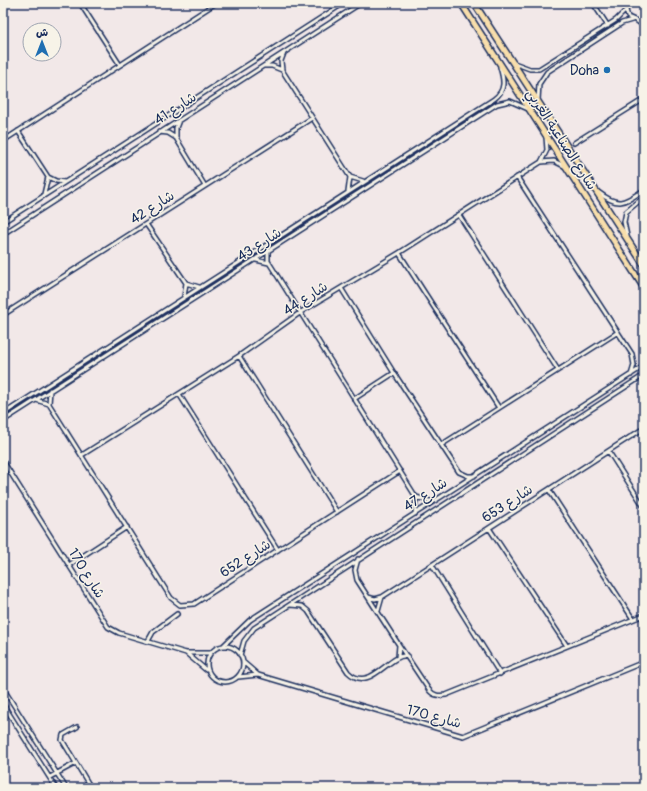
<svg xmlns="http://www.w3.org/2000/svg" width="647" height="791" font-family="Pangolin,'Playpen Sans Arabic',sans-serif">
<rect width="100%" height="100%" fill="#f2e8e8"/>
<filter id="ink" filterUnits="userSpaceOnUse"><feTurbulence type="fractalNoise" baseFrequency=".025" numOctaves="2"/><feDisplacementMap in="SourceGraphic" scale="8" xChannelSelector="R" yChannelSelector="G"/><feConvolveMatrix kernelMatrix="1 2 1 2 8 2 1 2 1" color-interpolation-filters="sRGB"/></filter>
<g filter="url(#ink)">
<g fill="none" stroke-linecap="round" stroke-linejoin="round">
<defs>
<path id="minor" d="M80 3 120 65
M593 3 608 26
M630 3 626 10 628 17 637 21 644 18
M643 3 644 4
M82 6 87 3
M637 21 644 26
M514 63 530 69H539L616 20 626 10
M264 66H272L282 70 350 177 348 192
M282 70 281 61 284 53
M538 100 539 84 547 72 622 23 632 20
M18 131 48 177 56 181 65 182
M159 132 168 133 176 138 205 186
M176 138V128L179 120
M3 141 216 3
M574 143 644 99
M541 162 554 161 564 166
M350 177 363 181
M517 177 632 354 634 365 631 375
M598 192C619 208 624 203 644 190
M44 194 48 177
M459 215 558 370
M3 222 344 3
M146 224 186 283 184 297
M3 234 361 3
M627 236 624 222 626 212 644 197
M268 251V261L416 497 415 514
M399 253 499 408
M256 260 269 263
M186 283 199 287
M341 288 394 373 459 472 468 476H474
M3 315 312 118
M239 356 337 512
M50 390 49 404 171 598 180 605 194 604 400 471
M179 394 278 550
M354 399 394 373
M36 400 49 404
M3 414 494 99C506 90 504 80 500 67
M3 421 497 104 510 101 528 109
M441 445 618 332
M609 452 644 507
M82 455 239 356 301 312 399 253 541 162 547 150 546 137
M3 461 108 627 119 633 186 653H211
M549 490 633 619
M416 497 433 502
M489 528 567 646
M358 559 355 570 357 580 399 645 398 657
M69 565 127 527
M432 565 500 674
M368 597 375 599 382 597 644 428
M290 605 302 606 308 611 348 672C370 694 389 653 407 656
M378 611 382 597
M148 641 153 632 177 614
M399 645 429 690C434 696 439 696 446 695L644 615
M207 664a18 18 0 1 1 36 0a18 18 0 1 1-36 0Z
M223 646 250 620 644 366
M186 653 206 670
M240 655 244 641 254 628 644 375
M243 662 258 675 463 736 644 662
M238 677 258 675
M3 688 66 788
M3 704 56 788
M76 763 62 740 63 735 77 727
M50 777 76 763 91 788"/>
<path id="primary" d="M461 3 644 288
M474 3 644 265"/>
</defs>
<use href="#minor" stroke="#1b2f5e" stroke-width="6"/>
<use href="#primary" stroke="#1b2f5e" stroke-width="8"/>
<use href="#minor" stroke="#f7f3e8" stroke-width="3"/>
<use href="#primary" stroke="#f8deab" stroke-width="5"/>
</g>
</g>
<circle fill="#1f6fb2" stroke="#f7f3e8" stroke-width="1.5" cx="607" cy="70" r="4"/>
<g text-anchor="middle" stroke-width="3" stroke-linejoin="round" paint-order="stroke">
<g font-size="14" fill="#1b2f5e" stroke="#f7f3e8" text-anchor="end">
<text x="599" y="75">Doha</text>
</g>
<g font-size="14" fill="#1b2f5e" stroke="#f7f3e8">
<text transform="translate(175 108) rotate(-33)" y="5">شارع 41</text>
<text transform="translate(562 139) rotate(57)" y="5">شارع الصناعية الغربي</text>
<text transform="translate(152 207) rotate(-33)" y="5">شارع 42</text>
<text transform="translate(259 244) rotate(-33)" y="5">شارع 43</text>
<text transform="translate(305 298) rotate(-33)" y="5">شارع 44</text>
<text transform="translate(425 494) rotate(-33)" y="5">شارع 47</text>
<text transform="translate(507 503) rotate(-33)" y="5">شارع 653</text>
<text transform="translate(245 558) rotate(-33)" y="5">شارع 652</text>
<text transform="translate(87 573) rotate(58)" y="5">شارع 170</text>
<text transform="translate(434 716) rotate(15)" y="5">شارع 170</text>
</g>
</g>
<rect width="647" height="791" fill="none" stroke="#f7f3e8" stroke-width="16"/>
<rect x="8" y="8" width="631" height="775" fill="none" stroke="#1b2f5e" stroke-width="1.5" filter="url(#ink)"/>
<g transform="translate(42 42)"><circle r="19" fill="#f7f3e8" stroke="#9fa5b1"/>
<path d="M0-3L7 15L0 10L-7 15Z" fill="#1f6fb2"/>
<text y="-6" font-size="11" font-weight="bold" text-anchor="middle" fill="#1b2f5e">ش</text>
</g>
</svg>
